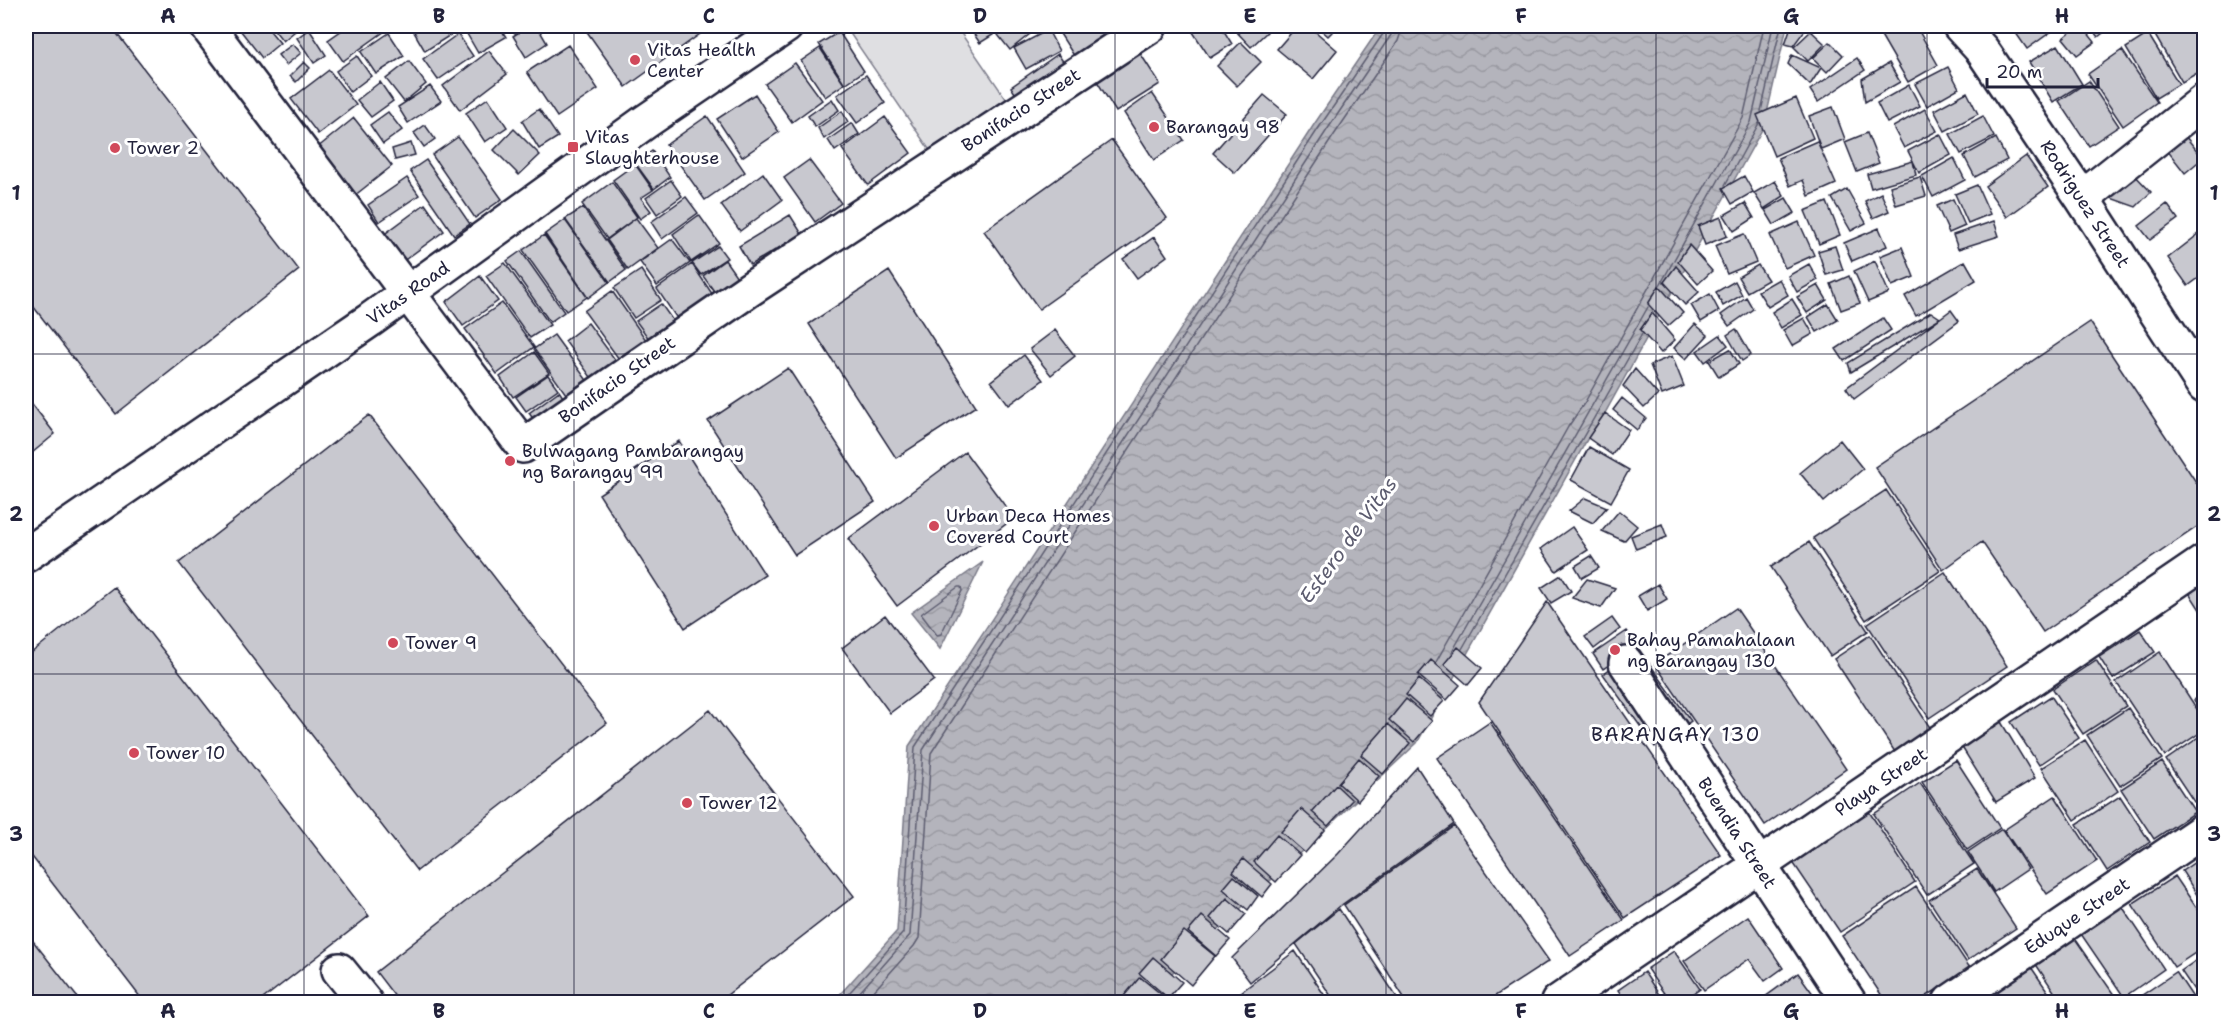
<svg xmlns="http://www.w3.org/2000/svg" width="2230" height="1028" font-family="'Shantell Sans',sans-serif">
<defs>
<pattern id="water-waves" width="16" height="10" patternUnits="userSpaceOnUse" patternTransform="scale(1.5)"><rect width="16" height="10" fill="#b4b4bc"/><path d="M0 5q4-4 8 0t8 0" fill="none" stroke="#9a9aa2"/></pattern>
</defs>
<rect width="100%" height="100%" fill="#fff"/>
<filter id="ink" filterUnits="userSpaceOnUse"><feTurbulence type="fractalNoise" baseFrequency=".0167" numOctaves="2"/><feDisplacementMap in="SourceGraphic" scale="12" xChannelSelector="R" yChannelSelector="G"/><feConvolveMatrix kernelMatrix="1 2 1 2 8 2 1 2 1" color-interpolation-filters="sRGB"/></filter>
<g filter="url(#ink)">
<path fill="#dfdfe2" stroke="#80808e" stroke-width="1.5" d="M859 26H956L1011 106 935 158 849 32Z"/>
<path fill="url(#water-waves)" stroke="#7a7a88" stroke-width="1.5" d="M1381 26H1787L1764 126 1605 413 1588 438 1417 743 1141 1002H833L897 931 909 746 1315 123Z
M983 562 940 649 911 613Z"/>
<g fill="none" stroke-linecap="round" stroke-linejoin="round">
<path stroke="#5c5c6f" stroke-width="1.5" d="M1761 111 1781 26
M1725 185 1759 123
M1660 285 1751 122 1773 26
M958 587H961L962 591 941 634 937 635 921 614Z
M1462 649 1642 334
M1452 652 1648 307
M1436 662 1568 427 1585 402 1743 118 1764 26
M841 1002 903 933 915 747 1320 126 1385 31 1386 26
M851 1002 910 935 923 750 1327 130 1391 35 1393 26
M864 1002 914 946 919 938 931 753 1334 135 1398 41 1403 26"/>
</g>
<path fill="#c8c8cf" stroke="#22223b" stroke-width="1.5" d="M26 26H111L299 270 116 414 26 297Z
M237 26H266L280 43 262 58Z
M271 26H299L300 27 283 41Z
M348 26H382L385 31 343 61 328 40Z
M425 26H458L460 29 425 51 414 32Z
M466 26H499L506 37 478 53 463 27Z
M529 26H537L547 43 526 57 513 36Z
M583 26H695L700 34 626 87Z
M968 26H995L999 31 980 43Z
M1010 26H1040L1010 50 998 35Z
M1055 26H1100L1112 44 1080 65Z
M1189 26H1221L1232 44 1210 58Z
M1233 26H1261L1267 32 1251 47 1232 27Z
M1297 26H1309L1337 50 1313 79 1277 49Z
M1317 26H1338L1328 36Z
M1791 26H1808L1793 46 1785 44Z
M1890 26H1916L1938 65 1908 82 1879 32Z
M2011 26H2048L2052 31 2027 49Z
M2078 26H2082L2095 42 2077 55 2063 38Z
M2089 26H2112L2098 37Z
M2163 26H2204V69L2182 82 2153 32Z
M309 29 326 55 314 63 297 38Z
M1048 30 1059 51 1026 69 1014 48Z
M1811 31 1825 44 1808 61 1794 47Z
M839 32 864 71 845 84 819 44Z
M389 33 404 56 376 74 361 52Z
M458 34 473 56 438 80 423 59Z
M2148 34 2179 84 2156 98 2126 48Z
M1241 42 1261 62 1237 86 1217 66Z
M1830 42 1843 55 1827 72 1813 58Z
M293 44 301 53 286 65 278 55Z
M568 45 598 89 557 117 527 72Z
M2058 45 2082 84 2053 102 2029 62Z
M820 48 844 84 825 97 801 61Z
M1138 50 1160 84 1116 112 1095 78Z
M2122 50 2157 102 2123 126 2088 74Z
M489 51 507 74 460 110 443 86Z
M1058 54 1070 72 1022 104 1011 87Z
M1792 55 1821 68 1810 85 1788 64Z
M357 56 371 76 350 92 336 71Z
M1857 58 1865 70 1818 102 1810 90Z
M409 61 426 84 404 102 386 79Z
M304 62 310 68 296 82 290 76Z
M795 63 822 100 792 122 765 84Z
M1889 63 1900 82 1865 102 1862 79Z
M1948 67 1959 88 1927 106 1915 84Z
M329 70 356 105 318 134 291 99Z
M866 75 885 103 857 123 837 95Z
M2089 81 2119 126 2089 146 2059 101Z
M380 82 393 101 371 117 357 100Z
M1909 85 1920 106 1887 123 1877 103Z
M430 86 441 101 408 123 398 107Z
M1967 92 1978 114 1945 131 1934 110Z
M1152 93 1184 140 1154 160 1124 113Z
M755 94 779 132 742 157 717 119Z
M1264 95 1287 114 1235 173 1213 153Z
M488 98 507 127 485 142 466 113Z
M1796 98 1813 138 1774 156 1757 115Z
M832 99 839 110 815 127 808 116Z
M1833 107 1845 139 1821 149 1809 116Z
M539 109 558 137 539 149 522 121Z
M1925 109 1937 131 1904 148 1893 127Z
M842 111 848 122 824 139 818 128Z
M388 112 402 130 383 144 370 125Z
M707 116 745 172 705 200 666 145Z
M1983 116 1994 137 1961 154 1950 134Z
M885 117 911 153 868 185 842 149Z
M354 118 392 166 354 196 317 148Z
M852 123 859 134 835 151 828 140Z
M425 125 435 139 424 147 414 133Z
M514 129 540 155 519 175 494 150Z
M2181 131 2203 158 2185 173 2163 145Z
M1867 133 1879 163 1857 172 1845 142Z
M1940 134 1951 155 1919 173 1908 151Z
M458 137 502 199 475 218 432 155Z
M1996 138 2007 160 1975 177 1964 156Z
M1112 140 1167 218 1039 309 984 231Z
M1817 141 1836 184 1809 196 1803 180 1790 186 1778 158Z
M411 143 415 155 395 160 392 149Z
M652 151 670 177 654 189 635 163Z
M2026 156 2048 187 2007 217 1985 186Z
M1954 158 1965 180 1933 197 1922 176Z
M426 160 470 224 454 235 410 171Z
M809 160 841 203 815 222 784 178Z
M1913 161 1916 175 1871 188 1867 174Z
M635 164 653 190 641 198 651 211 640 219 613 180Z
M2131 171 2151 192 2136 207 2105 196Z
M763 173 782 200 740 231 721 205Z
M1744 176 1753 192 1732 204 1723 188Z
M1920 177 1926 196 1896 205 1890 186Z
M407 178 419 195 379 222 368 205Z
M671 180 682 196 657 214 646 198Z
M1775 181 1784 196 1764 209 1754 193Z
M612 182 637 217 607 239 582 204Z
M1977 185 1990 214 1968 223 1955 194Z
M1847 189 1866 223 1851 231 1832 198Z
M1881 193 1889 211 1873 218 1865 201Z
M686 197 698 213 662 239 651 222Z
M1786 198 1795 213 1774 225 1765 210Z
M1953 199 1965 226 1949 233 1937 206Z
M1827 202 1840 235 1819 244 1805 211Z
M1745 203 1754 218 1734 231 1724 215Z
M425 204 444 231 402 262 382 236Z
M2167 204 2178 219 2150 240 2139 226Z
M583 208 626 270 610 282 565 219Z
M699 215 719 243 691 262 673 234Z
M790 215 802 234 750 265 739 246Z
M1721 217 1727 236 1705 245 1698 226Z
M636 218 658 248 628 270 607 240Z
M565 220 609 282 588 298 545 234Z
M1994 221 1999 236 1958 249 1953 235Z
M1799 222 1814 255 1785 268 1770 235Z
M1879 228 1887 246 1852 261 1844 243Z
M2204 230V274L2188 286 2168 258Z
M1744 234 1756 262 1727 274 1715 246Z
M544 235 587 297 566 311 523 250Z
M1154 237 1167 256 1137 278 1123 259Z
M672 239 690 263 657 286 640 262Z
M1689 245 1712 271 1698 284 1678 261Z
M718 246 727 258 701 275 692 263Z
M1835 246 1843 270 1826 275 1818 251Z
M1902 247 1914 277 1892 286 1880 256Z
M521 251 564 312 550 322 507 261Z
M725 260 744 287 722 302 703 276Z
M1875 261 1889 293 1868 302 1854 271Z
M1965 261 1976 280 1916 316 1905 296Z
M505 263 550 325 530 338 486 276Z
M692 264 717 301 682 326 657 289Z
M1809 264 1818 280 1797 292 1788 276Z
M1758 265 1768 280 1747 292 1738 277Z
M1676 266 1699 292 1685 305 1664 282Z
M641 270 661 300 634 318 614 288Z
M889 271 976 406 896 458 809 324Z
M480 276 498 301 463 326 446 302Z
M1849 276 1860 303 1841 310 1831 284Z
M1779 279 1788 295 1768 307 1758 291Z
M1735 281 1742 295 1723 306 1716 292Z
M1818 285 1827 300 1807 313 1797 297Z
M1659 286 1683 313 1668 326 1648 304Z
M612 291 651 347 624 366 584 311Z
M1710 294 1719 311 1701 322 1691 305Z
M1746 297 1753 309 1729 326 1721 315Z
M1792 299 1802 315 1781 328 1772 312Z
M502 303 534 347 497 374 465 329Z
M661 304 678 328 654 346 636 321Z
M1828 304 1838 320 1817 332 1808 317Z
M1951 310 1959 321 1854 399 1846 388Z
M1931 312 1940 318 1851 372 1848 363Z
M1652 313 1675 340 1661 353 1640 330Z
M1804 318 1813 334 1792 346 1783 330Z
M1883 318 1891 330 1844 361 1836 349Z
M2090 322 2204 494V522L2043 632 1982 542 1943 570 1875 467Z
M588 323 622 369 598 387 565 341Z
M1695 324 1708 335 1686 359 1674 348Z
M1736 329 1751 355 1742 361 1727 335Z
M1055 330 1075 356 1051 375 1030 349Z
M554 335 594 390 573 404 534 349Z
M1720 335 1728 345 1705 362 1697 351Z
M1730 349 1739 364 1719 377 1709 361Z
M534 352 549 373 513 397 500 377Z
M1024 355 1043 380 1009 405 991 381Z
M1672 356 1684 386 1662 395 1650 365Z
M788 368 875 502 795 555 708 421Z
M1635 369 1658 395 1644 408 1623 386Z
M548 375 558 389 526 411 516 397Z
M559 391 569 406 540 429 529 413Z
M26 396 55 434 26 458Z
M1622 398 1646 418 1637 430 1613 410Z
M1605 413 1629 430 1612 455 1588 438Z
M369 415 607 723 417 871 179 563Z
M1840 440 1863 469 1824 502 1800 473Z
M679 441 765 575 685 628 599 494Z
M1589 447 1629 470 1611 502 1571 480Z
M965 452 1014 518 897 606 848 539Z
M1886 490 1940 571 1866 620 1813 538Z
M1585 498 1607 507 1593 523 1569 511Z
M1619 511 1637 526 1624 541 1602 531Z
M1662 524 1667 537 1636 549 1631 536Z
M1572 527 1588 550 1556 571 1541 549Z
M1809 542 1868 631 1830 656 1771 567Z
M1591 556 1599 568 1582 578 1575 566Z
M1945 572 2007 666 1929 718 1867 624Z
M1561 575 1571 591 1551 603 1541 588Z
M1587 579 1615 588 1601 608 1572 598Z
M2204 580V616L2188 591Z
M1658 584 1667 599 1647 611 1638 596Z
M114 587 369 916 259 1002H144L26 849V657Z
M1547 602 1721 855 1625 918 1479 702Z
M1736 608 1846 769 1765 825 1655 664Z
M885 615 934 680 890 713 842 648Z
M1612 618 1620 629 1594 649 1585 637Z
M2140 630 2155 652 2113 679 2099 657Z
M1627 631 1637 647 1603 669 1593 654Z
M1870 635 1931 729 1895 752 1834 659Z
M1458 647 1482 668 1468 685 1444 664Z
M1638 648 1691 721 1655 747 1603 674Z
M2160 652 2204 720V730L2165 756 2116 682Z
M1431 660 1460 685 1447 700 1418 675Z
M2096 660 2126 706 2083 734 2053 689Z
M1419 679 1444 701 1430 716 1406 695Z
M2204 693V715L2194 700Z
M2051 696 2079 738 2039 765 2011 722Z
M1406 699 1432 721 1414 742 1389 720Z
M2128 708 2162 759 2120 786 2087 735Z
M710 710 854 896 718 1002H399L376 972Z
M1998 717 2035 778 1996 802 1958 741Z
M1490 722 1624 920 1570 956 1437 758Z
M1388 724 1410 743 1383 774 1361 755Z
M2204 734V795L2194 802 2166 760Z
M2085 740 2118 791 2075 820 2041 768Z
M1359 758 1379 776 1358 801 1338 783Z
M1956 760 2000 828 1967 850 1922 782Z
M2162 762 2195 812 2154 839 2121 789Z
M1417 767 1454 824 1340 906 1250 982 1232 958 1338 854Z
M1920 783 1974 864 1927 895 1874 814Z
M1336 785 1352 800 1328 826 1312 812Z
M2055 796 2097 861 2047 894 2004 830Z
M2120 796 2150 842 2107 871 2077 824Z
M1866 807 1915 882 1840 932 1790 858Z
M1301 809 1325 830 1305 853 1281 832Z
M1454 826 1549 961 1486 1002H1407L1344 905Z
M2002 829 2028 869 1994 892 1968 852Z
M1277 835 1300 855 1276 882 1254 862Z
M2204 856V906L2182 871Z
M1243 859 1272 884 1262 897 1233 872Z
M1977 869 2016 928 1968 960 1929 900Z
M1234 876 1258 896 1248 910 1223 889Z
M2175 876 2204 919V947L2174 967 2132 904Z
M1916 887 1970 968 1918 1002H1886L1842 936Z
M1227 898 1246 914 1229 934 1210 918Z
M2122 906 2164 969 2124 997 2081 934Z
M1339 909 1400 1002H1335L1296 944Z
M1202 916 1230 940 1216 956 1188 932Z
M1748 916 1783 968 1765 981 1749 959 1704 990 1684 961Z
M1184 931 1215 956 1191 985 1161 959Z
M26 932 81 1002H26Z
M2074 937 2119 1002H2061L2035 963Z
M1295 951 1329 1002H1228Z
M1674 951 1700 989 1681 1002H1670L1647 969Z
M2204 955V1002H2202L2181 971Z
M1153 957 1182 982 1168 998 1139 973Z
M2031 967 2055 1002H2005L1996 990Z
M1644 972 1664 1002H1626L1618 990Z
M2176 972 2196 1002H2132Z
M1798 973 1819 1002H1758Z
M1140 977 1167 999 1165 1002H1119Z"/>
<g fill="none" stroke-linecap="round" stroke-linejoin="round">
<defs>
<path id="minor" d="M207 26 523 446 750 289 1150 26
M1960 26 1982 50 2082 198 2204 386
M2082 198 2204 101
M26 555 370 320 645 122 786 26
M1626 663 1849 1002
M339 970 365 1002
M1558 1002 2204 562
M1950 1002 2204 830"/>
</defs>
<use href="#minor" stroke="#22223b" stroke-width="38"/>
<use href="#minor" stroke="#fff" stroke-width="33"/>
</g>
</g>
<path fill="none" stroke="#22223b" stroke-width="1.5" stroke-opacity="0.55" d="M304 26V1002M574 26V1002M844 26V1002M1115 26V1002M1386 26V1002M1656 26V1002M1927 26V1002M26 354H2204M26 674H2204"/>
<g fill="#d1495b" stroke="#fff" stroke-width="2">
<circle cx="635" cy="60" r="6"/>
<circle cx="1154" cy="127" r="6"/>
<rect x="567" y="141" width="12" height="12" rx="3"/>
<circle cx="115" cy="148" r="6"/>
<circle cx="510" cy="461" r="6"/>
<circle cx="934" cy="526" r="6"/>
<circle cx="393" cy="643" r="6"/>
<circle cx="1615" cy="650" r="6"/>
<circle cx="134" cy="753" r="6"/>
<circle cx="687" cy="803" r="6"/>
</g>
<g text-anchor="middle" stroke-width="6" stroke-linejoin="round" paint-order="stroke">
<g font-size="18" fill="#22223b" stroke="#fff" text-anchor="start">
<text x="647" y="56">Vitas Health<tspan x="647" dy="21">Center</tspan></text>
<text x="1166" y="133">Barangay 98</text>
<text x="585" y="143">Vitas<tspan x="585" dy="21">Slaughterhouse</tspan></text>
<text x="127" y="154">Tower 2</text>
<text x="522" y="457">Bulwagang Pambarangay<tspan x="522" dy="21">ng Barangay 99</tspan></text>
<text x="946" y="522">Urban Deca Homes<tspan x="946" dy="21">Covered Court</tspan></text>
<text x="1627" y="646">Bahay Pamahalaan<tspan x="1627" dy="21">ng Barangay 130</tspan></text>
<text x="405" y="649">Tower 9</text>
<text x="146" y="759">Tower 10</text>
<text x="699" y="809">Tower 12</text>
</g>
<g font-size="18" fill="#22223b" stroke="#fff">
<text transform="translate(1021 110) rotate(-33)" y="6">Bonifacio Street</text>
<text transform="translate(2085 204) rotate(57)" y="6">Rodriguez Street</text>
<text transform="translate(408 293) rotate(-35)" y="6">Vitas Road</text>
<text transform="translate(617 380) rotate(-35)" y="6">Bonifacio Street</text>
<text transform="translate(1881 782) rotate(-34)" y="6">Playa Street</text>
<text transform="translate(1737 833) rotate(57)" y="6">Buendia Street</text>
<text transform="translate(2077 916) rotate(-34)" y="6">Eduque Street</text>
</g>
<g font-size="20" font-style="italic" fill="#5c5c6f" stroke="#fff">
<text transform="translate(1348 540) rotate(-54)" y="7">Estero de Vitas</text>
</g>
<g font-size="20" letter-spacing="1.5" fill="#22223b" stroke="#fff">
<text x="1676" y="741">BARANGAY 130</text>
</g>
</g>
<rect width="2230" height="1028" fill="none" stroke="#fff" stroke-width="66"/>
<path d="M1987 78v9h111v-9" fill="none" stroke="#22223b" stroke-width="3"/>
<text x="1996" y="78" font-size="18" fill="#22223b" stroke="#ffffff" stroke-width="4.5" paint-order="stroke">20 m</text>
<rect x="33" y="33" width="2164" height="962" fill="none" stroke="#22223b" stroke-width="2"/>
<g font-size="20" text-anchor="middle" font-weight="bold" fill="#22223b">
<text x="168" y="23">A</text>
<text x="439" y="23">B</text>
<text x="709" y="23">C</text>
<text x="980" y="23">D</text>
<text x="1250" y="23">E</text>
<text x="1521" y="23">F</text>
<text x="1791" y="23">G</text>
<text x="2062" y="23">H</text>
<text x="16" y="200">1</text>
<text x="2214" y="200">1</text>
<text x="16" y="521">2</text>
<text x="2214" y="521">2</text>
<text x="16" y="841">3</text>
<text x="2214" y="841">3</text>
<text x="168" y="1018">A</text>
<text x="439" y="1018">B</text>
<text x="709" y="1018">C</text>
<text x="980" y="1018">D</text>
<text x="1250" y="1018">E</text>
<text x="1521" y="1018">F</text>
<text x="1791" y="1018">G</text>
<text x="2062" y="1018">H</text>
</g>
</svg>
